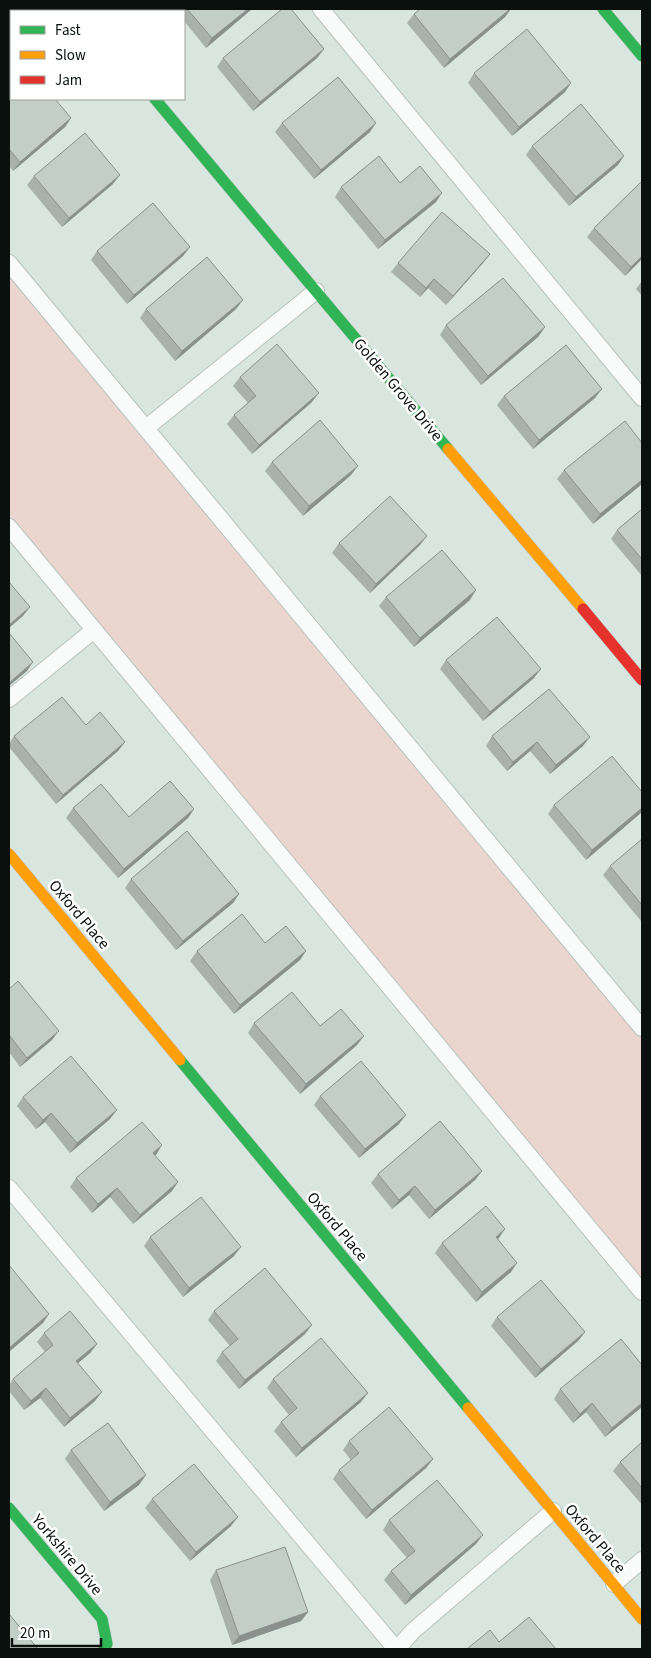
<svg xmlns="http://www.w3.org/2000/svg" width="651" height="1658" font-family="'Source Sans 3',sans-serif">
<rect width="100%" height="100%" fill="#d9e6df"/>
<path fill="#ead6ce" d="M9 263 642 1028V1292L9 527Z"/>
<g fill="none" stroke-linecap="round" stroke-linejoin="round">
<defs>
<path id="lane" d="M321 9 642 398
M9 263 642 1028
M146 428 316 291
M9 527 642 1292
M9 699 94 630
M9 1188 396 1649
M614 1584 642 1560
M397 1649 413 1631 553 1511"/>
<path id="street" d="M79 9 82 11"/>
<path id="fast" d="M603 9 642 56
M155 99 448 449
M180 1060 468 1408
M9 1508 102 1619 107 1644 104 1649"/>
<path id="slow" d="M448 449 583 609
M9 854 180 1060
M468 1408 642 1619"/>
<path id="jam" d="M583 609 642 680"/>
</defs>
<use href="#lane" stroke="#b8c2bd" stroke-width="18"/>
<use href="#street" stroke="#b8c2bd" stroke-width="29"/>
<use href="#fast" stroke="#b8c2bd" stroke-width="12"/>
<use href="#slow" stroke="#b8c2bd" stroke-width="12"/>
<use href="#jam" stroke="#b8c2bd" stroke-width="12"/>
<use href="#lane" stroke="#f9fbfa" stroke-width="16"/>
<use href="#street" stroke="#f9fbfa" stroke-width="28"/>
<use href="#fast" stroke="#30b455" stroke-width="11"/>
<use href="#slow" stroke="#ff9f0a" stroke-width="11"/>
<use href="#jam" stroke="#e5322d" stroke-width="11"/>
</g>
<path fill="#a9b1ad" d="M173 9H252L206 48 184 21V11H175Z
M511 9 505 17 444 68 407 23 414 14Z
M324 49 317 58 253 111 217 67 223 58Z
M474 73 565 92 512 136 468 83Z
M9 94 71 118 65 127 13 171 9 166Z
M282 123 370 132 314 179 275 132Z
M532 146 618 165 569 206 526 155Z
M34 176 113 184 62 227 27 185Z
M642 181V259L625 276 587 237 594 228Z
M400 183 436 202 378 249 335 197 341 187Z
M190 247 183 256 127 304 91 260 97 251Z
M490 254 483 263 446 305 428 288 420 297 391 272 398 263Z
M642 281V296L636 289Z
M146 309H236L175 361 140 318Z
M446 325 545 327 538 337 481 385 440 335Z
M240 377 312 402 252 454 227 424 234 415 248 403 233 386Z
M504 396 595 398 533 449 497 405Z
M272 462 351 475 303 516 265 471Z
M564 470 642 484 593 524 557 479Z
M642 509V576L611 539 617 530Z
M339 543 420 545 370 593 332 553Z
M386 597 470 600 414 647 379 606Z
M446 660 534 678 483 721 440 669Z
M14 736 125 742 118 751 56 804 9 747V744Z
M492 736 583 746 550 774 530 751 507 771 486 746Z
M642 792V812L586 860 548 814 554 805Z
M73 808 129 817 194 809 188 818 118 878 66 818Z
M642 839V920L641 921 603 875 610 866Z
M131 879 239 894 233 903 176 950 125 888Z
M265 943 306 951 300 960 234 1014 190 961 197 951Z
M9 989 52 1040 20 1067 9 1052Z
M254 1023 320 1026 357 1045 300 1094 248 1033Z
M320 1096 399 1124 359 1158 314 1105Z
M23 1097 110 1119 70 1153 45 1122 36 1129 17 1106Z
M155 1155 172 1191 133 1224 110 1197 92 1213 70 1187 76 1178Z
M482 1171 475 1180 429 1219 409 1195 392 1209 371 1183 378 1174Z
M150 1237 234 1256 183 1297 144 1246Z
M499 1238 497 1239 511 1272 476 1302 435 1253 442 1243Z
M214 1311 305 1334 239 1389 216 1361 222 1352 230 1346 208 1320Z
M497 1317 585 1332 578 1341 535 1378 491 1326Z
M44 1333 97 1344 90 1353 78 1363 95 1401 64 1427 40 1398 24 1410 9 1391V1385L13 1379 45 1352 37 1342Z
M642 1365V1407L605 1437 586 1412 573 1423 554 1399 560 1389Z
M273 1379 361 1402 296 1457 274 1431 281 1422 289 1415 267 1388Z
M349 1441 433 1459 426 1468 366 1519 333 1479 339 1470 351 1460 343 1450Z
M642 1442V1505L613 1471 620 1462Z
M71 1450 139 1485 104 1511 65 1459Z
M152 1499 231 1526 190 1561 145 1508Z
M389 1520 476 1544 405 1605 384 1580 391 1571 407 1558 383 1530Z
M216 1570 308 1612 301 1621 232 1645 210 1580Z"/>
<path fill="#89908d" d="M248 9H252L206 48 212 38Z
M511 9 505 17 444 68 450 59Z
M324 49 317 58 253 111 260 102Z
M11 54V57L9 60V56Z
M571 83 565 92 512 136 519 127Z
M71 118 65 127 13 171 20 162Z
M376 123 370 132 314 179 321 170Z
M624 156 618 165 569 206 576 197Z
M120 175 113 184 62 227 69 218Z
M442 193 436 202 378 249 385 240Z
M190 247 183 256 127 304 134 295Z
M490 254 483 263 446 305 453 296Z
M642 256V259L625 276 631 267Z
M434 279 428 288 420 297 426 288Z
M243 300 236 309 175 361 182 351Z
M545 327 538 337 481 385 488 376Z
M602 389 595 398 533 449 539 440Z
M319 393 312 402 252 454 259 445Z
M358 466 351 475 303 516 309 506Z
M642 480V484L593 524 600 514Z
M427 536 420 545 370 593 376 584Z
M476 590 470 600 414 647 420 638Z
M30 607 23 616 9 628V625Z
M33 662 27 671 9 686V683Z
M541 669 534 678 483 721 490 712Z
M590 737 583 746 550 774 556 765Z
M125 742 118 751 56 804 63 795Z
M537 742 530 751 507 771 513 762Z
M642 808V812L586 860 592 850Z
M194 809 188 818 118 878 124 869Z
M239 894 233 903 176 950 183 941Z
M306 951 300 960 234 1014 240 1005Z
M59 1031 52 1040 20 1067 27 1058Z
M364 1036 357 1045 300 1094 306 1084Z
M117 1110 110 1119 70 1153 77 1143Z
M51 1113 45 1122 36 1129 43 1120Z
M406 1115 399 1124 359 1158 365 1149Z
M162 1145 156 1155 147 1162 153 1153Z
M482 1171 475 1180 429 1219 435 1210Z
M178 1182 172 1191 133 1224 140 1215Z
M415 1186 409 1195 392 1209 399 1200Z
M117 1188 110 1197 92 1213 98 1204Z
M505 1229 499 1238 489 1247 496 1237Z
M241 1247 234 1256 183 1297 189 1288Z
M517 1263 511 1272 476 1302 482 1292Z
M49 1314 43 1323 9 1352V1348Z
M312 1325 305 1334 239 1389 245 1380Z
M585 1332 578 1341 535 1378 541 1369Z
M97 1344 90 1353 70 1370 76 1361Z
M46 1388 40 1398 24 1410 31 1401Z
M102 1392 95 1401 64 1427 70 1418Z
M368 1393 361 1402 296 1457 302 1448Z
M592 1403 586 1412 573 1423 580 1414Z
M642 1403V1407L605 1437 612 1428Z
M433 1459 426 1468 366 1519 372 1510Z
M146 1475 139 1485 104 1511 110 1502Z
M238 1517 231 1526 190 1561 196 1552Z
M483 1535 476 1544 405 1605 411 1595Z
M308 1612 301 1621 232 1645 239 1636Z"/>
<path fill="#c4cec9" stroke="#89908d" d="M187 9H248L212 38Z
M282 9H291L324 49 260 102 223 58Z
M420 9H510L450 59 414 14Z
M527 29 571 83 519 127 474 73Z
M9 35 11 38V54L9 56Z
M338 77 376 123 321 170 282 123Z
M11 92V99H55L71 118 20 162 9 149V94Z
M581 104 624 156 576 197 532 146Z
M85 133 120 175 69 218 34 176Z
M379 156 400 183 420 166 442 193 385 240 341 187Z
M642 181V256L631 267 594 228Z
M153 203 190 247 134 295 97 251Z
M442 212 490 254 453 296 434 279 426 288 398 263Z
M207 257 243 300 182 351 146 309Z
M503 278 545 327 488 376 446 325Z
M277 344 319 393 259 445 234 415 256 396 240 377Z
M566 345 602 389 539 440 504 396Z
M320 420 358 466 309 506 272 462Z
M625 421 642 443V480L600 514 564 470Z
M390 496 427 536 376 584 339 543Z
M642 509V559L617 530Z
M442 550 476 590 420 638 386 597Z
M9 582 30 607 9 625Z
M497 617 541 669 490 712 446 660Z
M9 633 33 662 9 683Z
M549 689 590 737 556 765 537 742 513 762 492 736Z
M62 697 86 725 100 712 125 742 63 795 14 736Z
M612 756 642 792V808L592 850 554 805Z
M170 781 194 809 124 869 73 808 101 784 129 817Z
M187 831 239 894 183 941 131 879Z
M642 839V905L610 866Z
M242 914 265 943 286 926 306 951 240 1005 197 951Z
M18 981 59 1031 27 1058 9 1035V989Z
M292 992 320 1026 341 1009 364 1036 306 1084 254 1023Z
M71 1056 117 1110 77 1143 51 1113 43 1120 23 1097Z
M361 1061 406 1115 365 1149 320 1096Z
M440 1121 482 1171 435 1210 415 1186 399 1200 378 1174Z
M142 1122 162 1145 153 1153 178 1182 140 1215 117 1188 98 1204 76 1178Z
M201 1197 241 1247 189 1288 150 1237Z
M486 1206 505 1229 496 1237 517 1263 482 1292 442 1243Z
M9 1265 49 1314 9 1348Z
M265 1268 312 1325 245 1380 222 1352 238 1339 214 1311Z
M541 1280 585 1332 541 1369 497 1317Z
M70 1311 97 1344 76 1361 102 1392 70 1418 46 1388 31 1401 13 1379 53 1345 44 1333Z
M321 1338 368 1393 302 1448 281 1422 297 1408 273 1379Z
M621 1339 642 1365V1403L612 1428 592 1403 580 1414 560 1389Z
M389 1407 433 1459 372 1510 339 1470 359 1453 349 1441Z
M108 1423 146 1475 110 1502 71 1450Z
M642 1442V1488L620 1462Z
M194 1464 238 1517 196 1552 152 1499Z
M437 1480 483 1535 411 1595 391 1571 415 1551 389 1520Z
M285 1547 308 1612 239 1636 216 1570Z
M9 1614 38 1649H9Z
M529 1617 556 1649H467L490 1630 499 1642Z"/>
<g text-anchor="middle" stroke-width="5" stroke-linejoin="round" paint-order="stroke">
<g font-size="16" fill="#09100d" stroke="#fff">
<text transform="translate(399 389) rotate(50)" y="6">Golden Grove Drive</text>
<text transform="translate(80 914) rotate(50)" y="6">Oxford Place</text>
<text transform="translate(338 1226) rotate(50)" y="6">Oxford Place</text>
<text transform="translate(596 1538) rotate(50)" y="6">Oxford Place</text>
<text transform="translate(68 1554) rotate(50)" y="6">Yorkshire Drive</text>
</g>
</g>
<rect width="651" height="1658" fill="none" stroke="#09100d" stroke-width="20"/>
<rect x="10" y="10" width="175" height="90" fill="#ffffff" stroke="#9d9f9e"/>
<rect x="20" y="26" width="25" height="8" fill="#30b455" stroke="#9d9f9e"/>
<text x="55" y="35" font-size="15" fill="#09100d">Fast</text>
<rect x="20" y="51" width="25" height="8" fill="#ff9f0a" stroke="#9d9f9e"/>
<text x="55" y="60" font-size="15" fill="#09100d">Slow</text>
<rect x="20" y="76" width="25" height="8" fill="#e5322d" stroke="#9d9f9e"/>
<text x="55" y="85" font-size="15" fill="#09100d">Jam</text>
<path d="M12 1638v8h89v-8" fill="none" stroke="#09100d" stroke-width="2.5"/>
<text x="20" y="1638" font-size="15" fill="#09100d" stroke="#ffffff" stroke-width="4" paint-order="stroke">20 m</text>
</svg>
